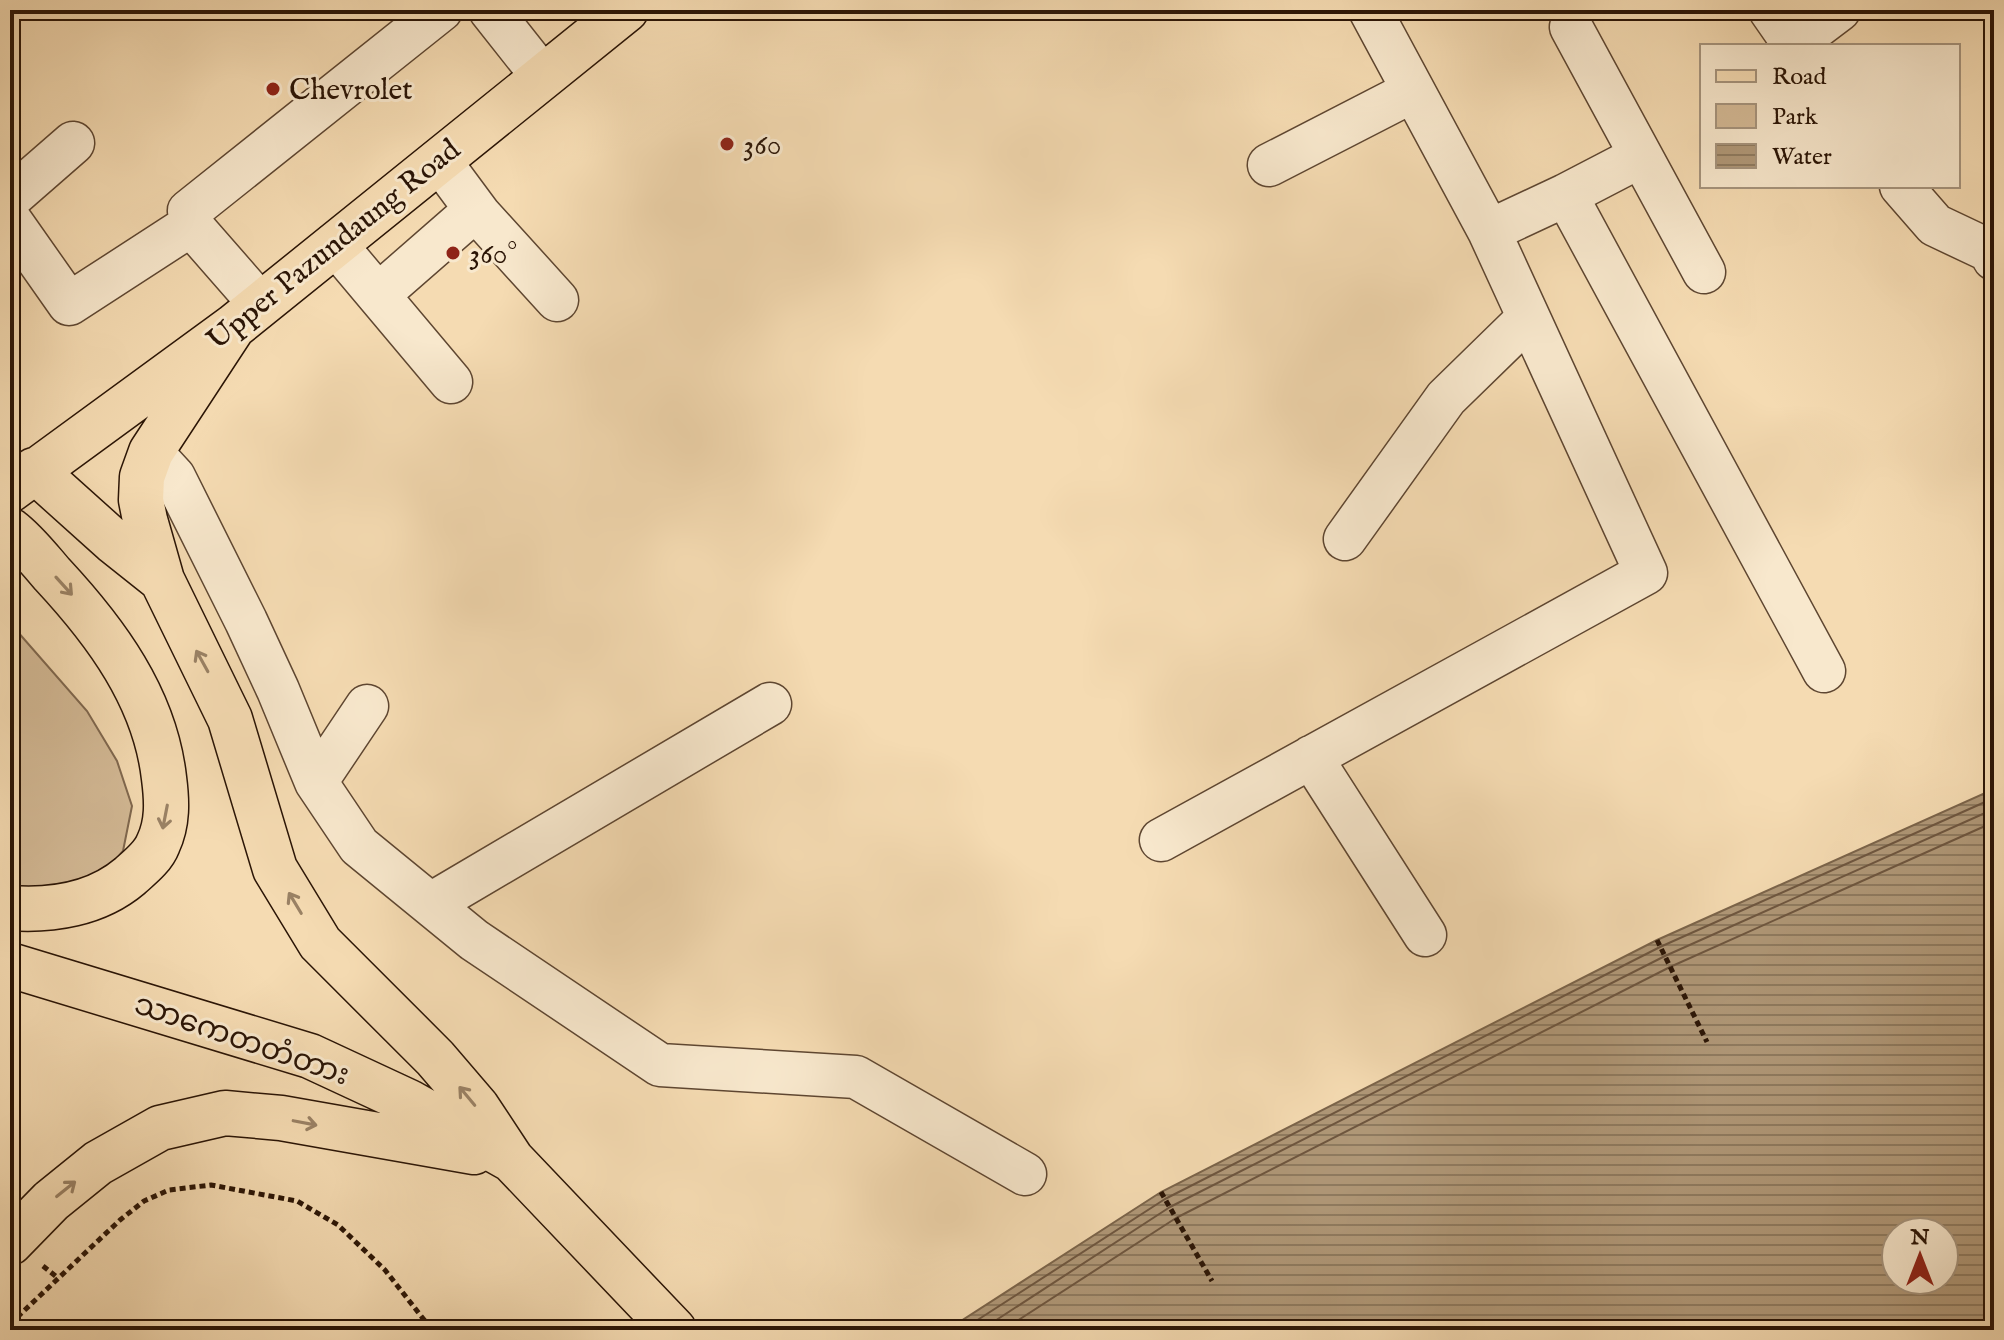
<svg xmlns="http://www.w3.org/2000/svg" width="2004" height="1340" font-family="'IM FELL English','Noto Sans Myanmar',serif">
<defs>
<pattern id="water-rules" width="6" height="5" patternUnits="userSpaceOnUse" patternTransform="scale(2)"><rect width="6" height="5" fill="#b09878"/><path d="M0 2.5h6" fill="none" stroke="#8f7b60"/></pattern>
</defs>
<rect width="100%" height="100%" fill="#f5dbb2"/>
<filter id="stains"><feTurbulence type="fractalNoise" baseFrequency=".0025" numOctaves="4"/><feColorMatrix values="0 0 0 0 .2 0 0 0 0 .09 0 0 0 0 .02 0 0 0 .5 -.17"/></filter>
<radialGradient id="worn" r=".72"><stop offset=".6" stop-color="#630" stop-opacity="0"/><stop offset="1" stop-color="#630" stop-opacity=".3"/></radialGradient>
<path fill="#d3b995" stroke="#7f674e" stroke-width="2" d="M10 623 87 711 117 761 132 806 123 851 93 886 51 897 10 886Z"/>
<path fill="url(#water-rules)" stroke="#7b644a" stroke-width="2" fill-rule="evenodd" d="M1994 789V1330H947L1161 1192 1657 940ZM1896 1232H1944V1280H1896Z"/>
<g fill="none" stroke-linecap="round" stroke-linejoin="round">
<path stroke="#6e563f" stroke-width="2" d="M962 1330 1165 1199 1660 947 1994 798
M981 1330 1170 1207 1665 956 1994 809
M1003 1330 1176 1218 1670 967 1994 822"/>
<defs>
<path id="minor" d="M490 10 543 77
M1770 10 1795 46
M1571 27 1704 272
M1794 44 1839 10
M439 160 479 214
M1269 165 1413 91
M1901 186 1935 225 1990 251 1994 259
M1566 195 1641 156
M10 198 73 143
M10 220 69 304 191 225
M1489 231 1566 195 1824 671
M335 244 451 382
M378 295 465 219 479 214 557 300
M260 304 191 225 189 211 441 10
M151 452 174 477 246 621 278 690 316 782 359 846 474 940 660 1065 856 1077 1025 1174
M1345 539 1446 398 1528 318
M1311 757 1425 935
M316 782 367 706
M1161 840 1646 573 1489 231 1370 10
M431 904 770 704"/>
<path id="major" d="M233 327 151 452 142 477 141 500 145 520 162 580 230 719 275 869 320 943 435 1058 477 1107 512 1160
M34 470 113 541 162 580
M10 490 233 327 626 10
M10 530C26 542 39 559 52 574 106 632 155 698 164 778 167 801 168 823 158 844 153 857 140 867 130 876 97 904 52 911 10 908
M10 965 310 1056 409 1102 512 1160 674 1330
M10 1243 51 1201 98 1163 160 1128 225 1113 281 1118 474 1152"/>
</defs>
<use href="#minor" stroke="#5e4631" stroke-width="45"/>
<use href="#major" stroke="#2b1506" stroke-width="47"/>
<path stroke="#2b1506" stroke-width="5" stroke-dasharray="6 4" stroke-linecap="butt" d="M1657 940 1707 1042
M1161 1192 1212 1281
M43 1266 58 1278
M10 1324 120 1220 144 1201 169 1190 211 1185 297 1201 338 1225 385 1270 432 1330"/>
<use href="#minor" stroke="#f8e8cd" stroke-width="42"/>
<use href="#major" stroke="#f5dbb2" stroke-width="44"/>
</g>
<defs><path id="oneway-shaft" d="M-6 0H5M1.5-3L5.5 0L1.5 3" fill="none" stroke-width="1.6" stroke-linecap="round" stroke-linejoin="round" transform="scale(2)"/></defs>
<g stroke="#9a8265">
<use href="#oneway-shaft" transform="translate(64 586) rotate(48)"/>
<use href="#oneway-shaft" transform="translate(202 661) rotate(-119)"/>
<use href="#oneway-shaft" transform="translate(165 817) rotate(101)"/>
<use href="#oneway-shaft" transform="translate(295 903) rotate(-121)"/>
<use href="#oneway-shaft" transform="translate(467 1096) rotate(-130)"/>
<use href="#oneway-shaft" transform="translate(305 1123) rotate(11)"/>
<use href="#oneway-shaft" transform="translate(66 1189) rotate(-39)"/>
</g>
<g fill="#8f2418" stroke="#f8e8cd" stroke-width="3">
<circle cx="273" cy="89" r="8"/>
<circle cx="727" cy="144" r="8"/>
<circle cx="453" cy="253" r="8"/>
</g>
<g text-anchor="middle" stroke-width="6" stroke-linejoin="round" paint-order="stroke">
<g font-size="30" fill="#2b1506" stroke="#f8e8cd" text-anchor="start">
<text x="289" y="99">Chevrolet</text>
<text x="743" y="154">360</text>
<text x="469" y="263">360°</text>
</g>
<g font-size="30" fill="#2b1506" stroke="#f8e8cd">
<text transform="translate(333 244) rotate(-39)" y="10">Upper Pazundaung Road</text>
<text transform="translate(242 1039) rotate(19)" y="10">သာကေတတံတား</text>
</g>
</g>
<rect width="2004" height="1340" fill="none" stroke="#f5dbb2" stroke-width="40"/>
<rect x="12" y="12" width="1980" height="1316" fill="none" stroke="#2b1506" stroke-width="4"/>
<rect x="20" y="20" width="1964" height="1300" fill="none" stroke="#2b1506" stroke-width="2"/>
<rect x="1700" y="44" width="260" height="144" fill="#f8e8cd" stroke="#a6947d" stroke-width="2"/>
<rect x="1716" y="70" width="40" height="12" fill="#f5dbb2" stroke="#a6947d" stroke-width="2"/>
<text x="1772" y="84" font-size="24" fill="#2b1506">Road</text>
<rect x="1716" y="104" width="40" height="24" fill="#d3b995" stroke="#a6947d" stroke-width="2"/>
<text x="1772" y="124" font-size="24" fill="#2b1506">Park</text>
<rect x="1716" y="144" width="40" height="24" fill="url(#water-rules)" stroke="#a6947d" stroke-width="2"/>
<text x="1772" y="164" font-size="24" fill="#2b1506">Water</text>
<g transform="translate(1920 1256)"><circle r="38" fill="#f8e8cd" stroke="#a6947d" stroke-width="2"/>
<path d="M0-6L14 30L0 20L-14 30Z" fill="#8f2418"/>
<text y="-12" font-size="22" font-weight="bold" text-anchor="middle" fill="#2b1506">N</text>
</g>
<rect width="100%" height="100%" filter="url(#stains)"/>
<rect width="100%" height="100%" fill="url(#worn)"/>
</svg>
